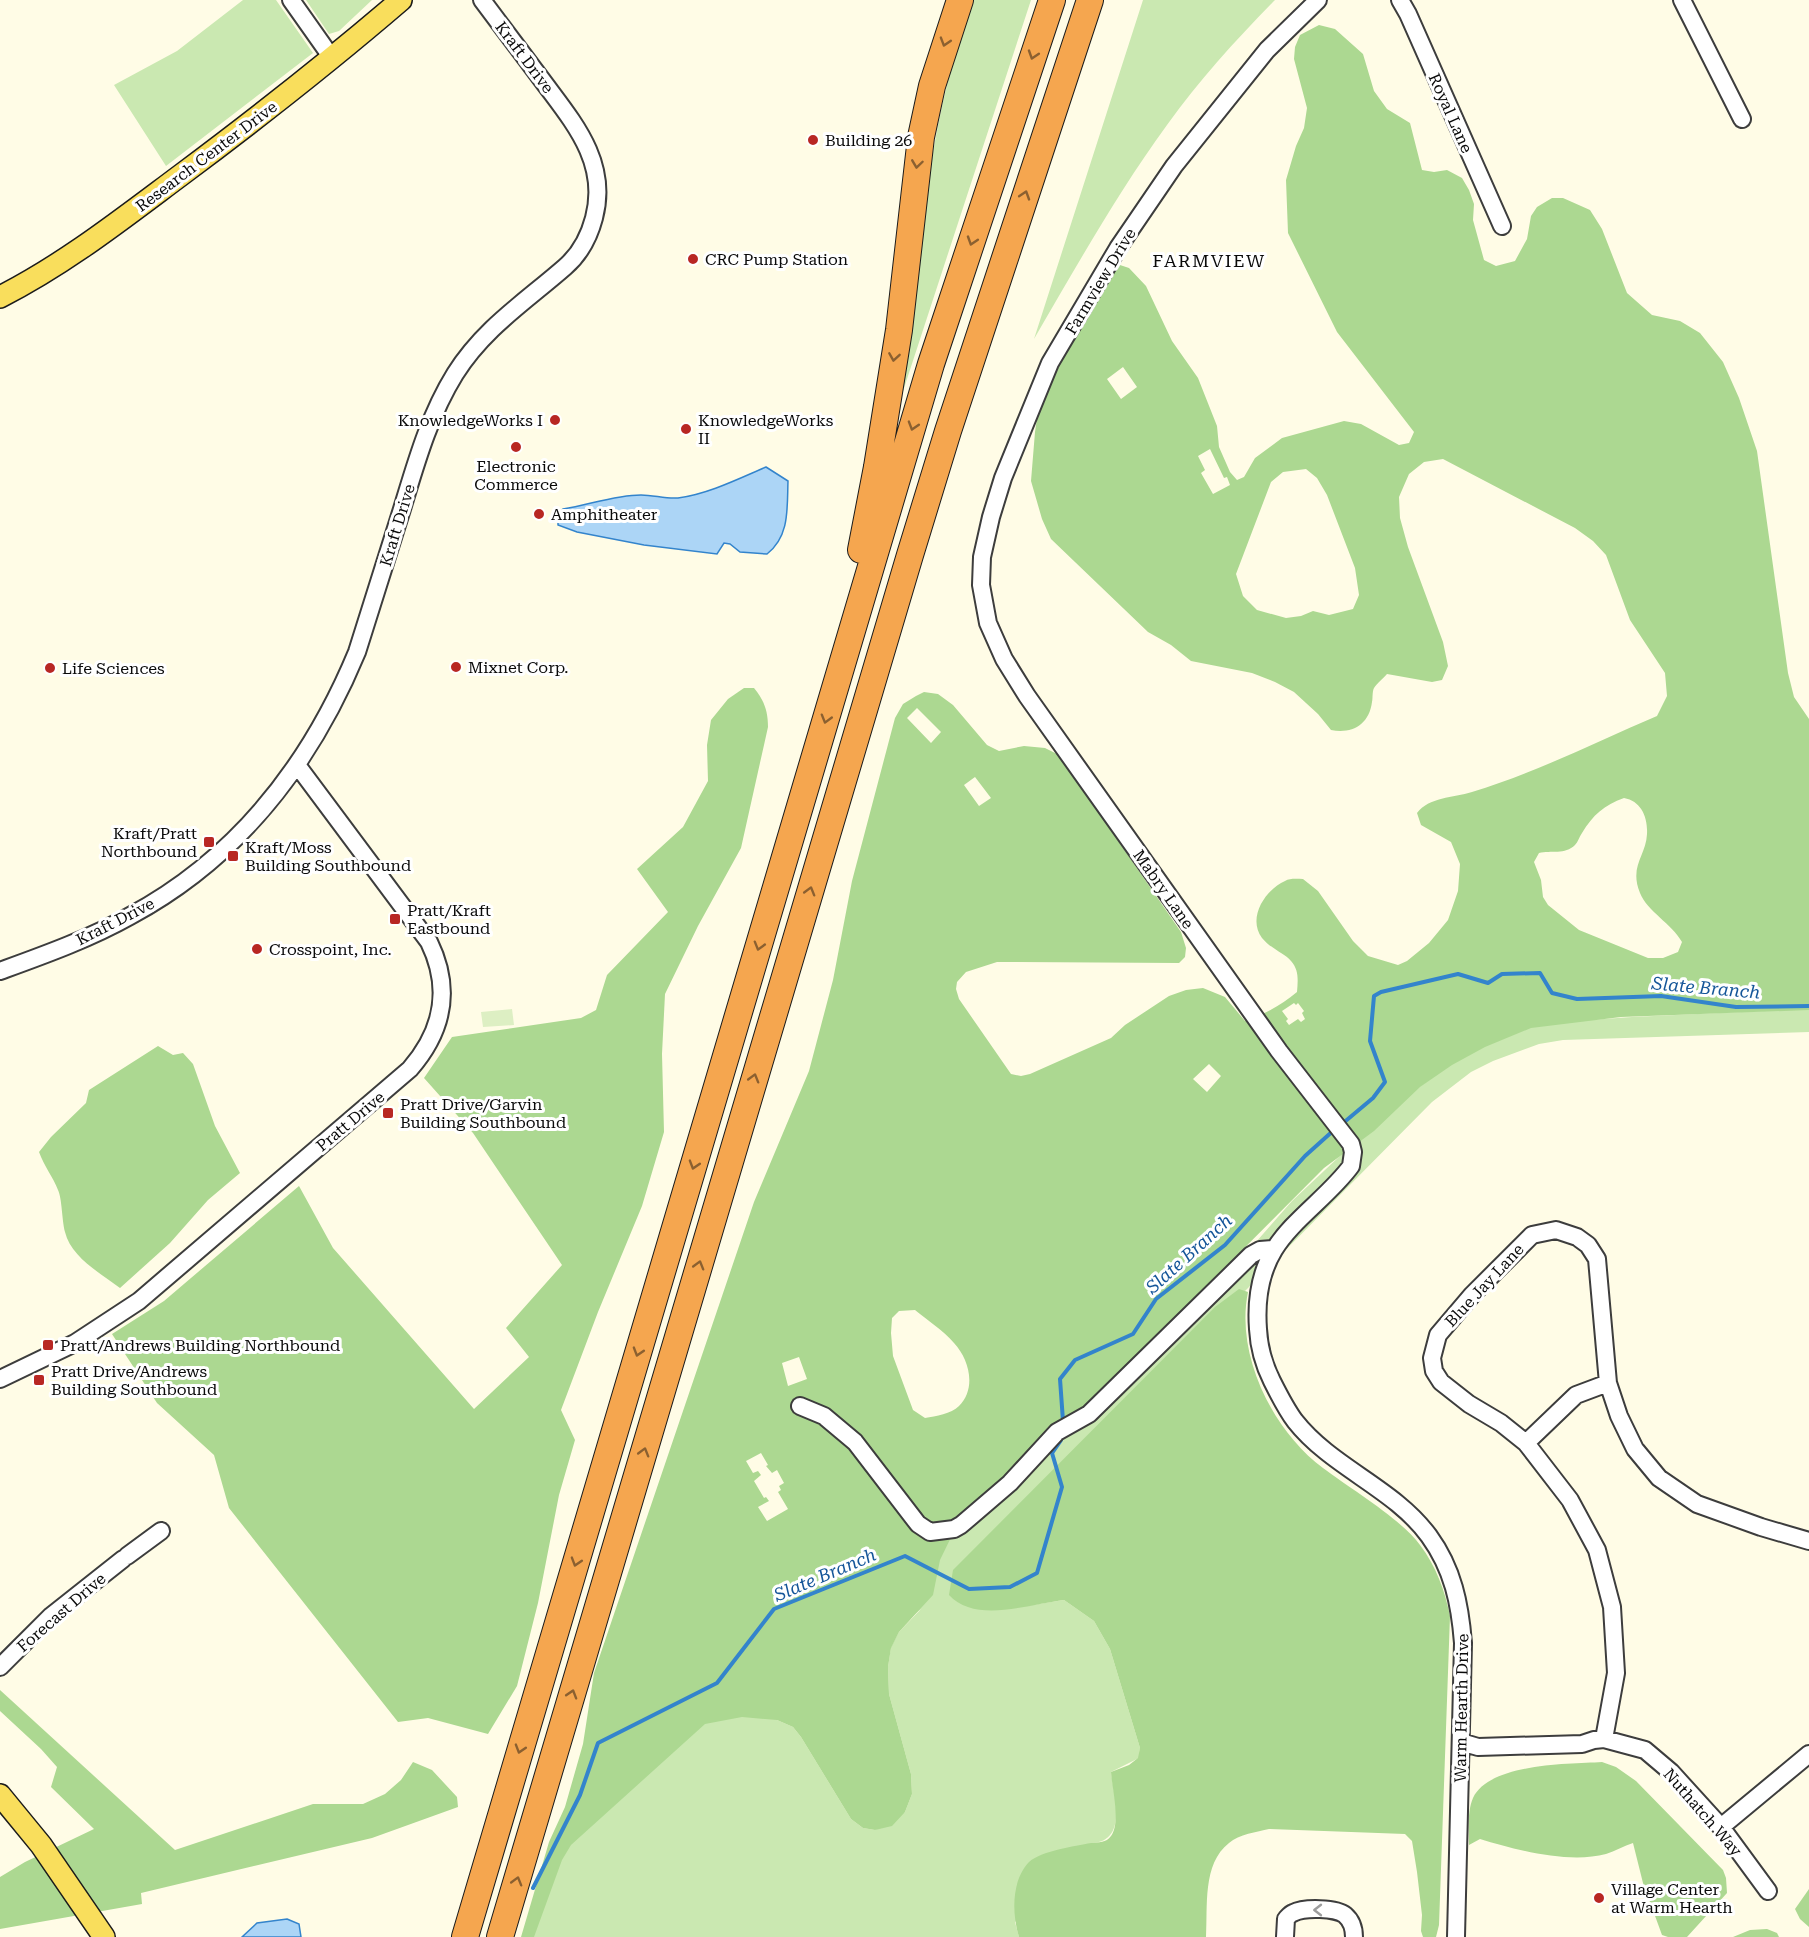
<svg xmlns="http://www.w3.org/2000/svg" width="1809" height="1937" font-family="'Roboto Serif',serif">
<rect width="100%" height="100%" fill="#fffce6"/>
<path fill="#cae8b1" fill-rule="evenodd" d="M243 0H276L313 53 166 166 114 85 177 51Z
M306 0H372L339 31 329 34Z
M974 0H1031L889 434C899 374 909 314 918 253 930 167 941 82 974 0Z
M1143 0H1275C1236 40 1200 79 1167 125 1118 192 1076 267 1034 339Z
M1809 1009V1032L1563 1040 1539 1044 1493 1061 1471 1072 1432 1102 1065 1473 1012 1608 1064 1600 1094 1621 1110 1649 1140 1748 1139 1758 1111 1772C1114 1797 1128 1842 1091 1843L1015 1922 1019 1937H528L552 1863 587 1818 1214 1290 1292 1201 1392 1107 1478 1044 1532 1024 1632 1017ZM921 1609 899 1632 891 1647 888 1667 889 1694 911 1774 912 1794 905 1812 875 1830 863 1828 851 1819 801 1737 793 1727 777 1720Z"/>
<path fill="#acd891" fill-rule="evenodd" d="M1319 25 1335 29 1363 54 1374 91 1387 109 1410 123 1422 170 1434 172 1447 170 1462 178 1469 190 1474 204 1473 220 1484 260 1496 266 1515 261 1527 239 1531 216 1537 207 1552 198H1563L1590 210 1602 229 1627 293 1652 315 1680 321 1700 333 1723 362 1739 398 1757 451 1788 673 1794 697 1809 719V1010L1621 1017 1531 1028 1485 1047 1452 1065 1420 1087 1374 1131 1324 1168 1080 1413 959 1521 940 1560 933 1595 899 1632 891 1648 888 1667 889 1694 911 1774 912 1794 905 1812 892 1826 875 1830 863 1828 851 1819 801 1737 793 1727 777 1720 742 1717 705 1724 571 1845 562 1860 534 1937H521L549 1842 565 1807 583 1744 594 1673 754 1202 809 1071 833 980 852 881 895 718 903 704 916 696 924 692 938 694 953 705 987 745 999 751 1024 746 1045 748 1059 755 1181 932 1186 948 1185 957 1179 963 997 962 966 972 957 982 956 989 959 999 1011 1074 1021 1076 1030 1074 1111 1038 1125 1025 1169 996 1186 990 1203 988 1225 997 1245 1021C1266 1014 1281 1005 1297 992 1298 980 1299 970 1291 961 1284 953 1271 949 1262 938 1247 918 1265 890 1285 881 1290 878 1297 879 1303 879L1318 891 1353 941 1368 956 1398 965 1407 961 1429 943 1448 920 1458 891 1460 864 1451 842 1421 825 1417 813C1429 797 1453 798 1472 792 1535 773 1596 742 1657 716L1667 696 1665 673 1630 620 1606 555 1593 541 1575 528 1443 459 1424 462 1409 474 1399 497 1400 518 1408 547 1443 642 1448 666 1442 680 1432 682 1387 674C1383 679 1377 683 1374 688 1372 692 1373 698 1372 702 1369 725 1352 734 1331 730L1318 714 1294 692 1275 682 1252 673 1191 661 1171 645 1148 632 1051 539 1042 519 1031 481 1035 432 1039 405 1070 342 1111 269 1120 265 1129 268 1146 286 1172 341 1198 378 1217 426 1219 447 1230 472 1237 480 1244 477 1255 458 1282 438 1344 421 1361 424 1399 445 1409 443 1414 432 1337 332 1288 233 1286 180 1296 146 1304 128 1307 108 1294 59 1295 47 1300 35ZM1123 367 1137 387 1121 399 1107 379ZM1210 449 1224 478 1227 477 1230 485 1213 494 1201 473 1205 470 1198 456ZM1306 469 1317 478 1327 495 1355 568 1359 595 1353 609 1329 615 1313 611 1301 616 1286 618 1257 610 1243 596 1236 574 1271 482 1283 472ZM917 708 941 732 931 743 907 718ZM975 777 991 798 979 806 964 785ZM1624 798C1641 801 1648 817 1647 834 1646 856 1629 866 1640 893 1647 911 1672 924 1682 942L1678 952 1663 958H1648L1579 930 1548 905 1543 897 1541 880 1534 862 1539 853C1551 850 1565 855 1575 845 1578 842 1579 837 1582 833 1593 815 1604 805 1624 798ZM1294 1003 1296 1005 1298 1003 1304 1011 1302 1013 1305 1019 1301 1022 1298 1019 1289 1025 1286 1021 1288 1019 1282 1011ZM1209 1064 1221 1076 1207 1092 1193 1079ZM915 1310C927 1320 943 1330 954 1343 969 1359 977 1388 959 1406 951 1414 936 1416 925 1418L913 1410 893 1356 891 1333 892 1318 899 1311ZM799 1357 807 1379 788 1386 782 1363ZM761 1453 768 1465 766 1466 772 1473 777 1470 784 1483 779 1486 781 1490 778 1492 788 1509 767 1521 758 1507 769 1501 766 1497 764 1498 754 1481 761 1475 758 1471 753 1473 746 1461Z
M744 688H754C764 700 768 711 768 727L741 848 698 926 665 994 662 1054 664 1132 642 1206 598 1312 561 1410 575 1440 559 1495 538 1603 517 1686 488 1734 428 1718 398 1722 229 1508 214 1455 157 1403 112 1334 164 1301 299 1186 333 1248 474 1409 529 1357 506 1328 562 1265 473 1133 424 1078 452 1037 581 1018 596 1010 607 975 668 912 637 869 683 827 708 781 707 745 711 720 728 699Z
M158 1046 173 1055 183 1053 193 1064 215 1126 240 1173 208 1200 170 1243 120 1288C100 1273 71 1257 65 1232 62 1221 62 1198 58 1190 53 1177 44 1166 39 1152L51 1137 86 1103 89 1090Z
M1239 1289 1248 1292C1235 1355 1273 1431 1323 1468 1351 1489 1401 1519 1420 1545 1436 1566 1445 1591 1450 1616L1439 1925 1436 1937H1423L1421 1931 1422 1915 1417 1872 1412 1841 1405 1834 1269 1829C1257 1832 1239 1834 1229 1843 1202 1864 1208 1907 1206 1937H1019C1012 1914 1011 1881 1029 1862 1041 1851 1075 1846 1091 1843 1099 1842 1106 1843 1111 1836 1121 1823 1112 1788 1111 1772L1129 1765 1138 1758 1140 1748 1110 1649 1094 1621 1064 1600C1030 1604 975 1624 949 1595L953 1570 1215 1307Z
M0 1690 175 1850 313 1804H363L385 1794 401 1780 413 1762 432 1770 457 1797 458 1807 372 1838 141 1893 142 1904 0 1929V1877L25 1862 94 1829 51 1787 57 1767 41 1749 0 1711Z
M1602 1762 1616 1767 1636 1781 1723 1870 1726 1878 1727 1893 1687 1937H1668L1662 1935 1643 1883 1633 1843C1624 1846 1615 1851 1606 1854 1569 1864 1516 1850 1480 1839L1469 1845C1469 1830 1467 1812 1473 1798 1489 1763 1569 1764 1602 1762Z
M1809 1889V1927L1800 1919 1795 1909Z
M1767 1929 1777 1933 1779 1937H1733L1750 1930Z"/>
<path fill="#ddefc3" d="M512 1009 514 1025 483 1027 481 1012Z"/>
<path fill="#acd5f6" stroke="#3384cc" stroke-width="1.5" d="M766 467 788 481C787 508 790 536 767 554L740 552 730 544 724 543 717 554 644 545 577 532 558 525V516L563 509C589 505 615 495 641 495 654 495 665 499 678 498 708 494 738 479 766 467Z
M287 1919 299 1924 301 1937H242L257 1923Z"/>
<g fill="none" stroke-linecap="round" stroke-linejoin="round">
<path stroke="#3384cc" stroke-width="4" d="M1342 1124 1373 1098 1385 1082 1370 1041 1374 996 1381 992 1458 974 1488 983 1502 974 1540 973 1552 993 1577 999 1661 996 1736 1007 1809 1006
M1063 1421 1060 1379 1075 1360 1133 1334 1156 1299 1225 1245 1305 1156 1334 1130
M533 1888 580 1795 598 1743 717 1683 774 1609 905 1556 969 1589 1010 1587 1037 1573 1062 1487 1052 1453 1061 1440"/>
<defs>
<path id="minor" d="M291 0 332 58
M1318 0 1267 50 1174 166 1118 248 1050 363 1003 478 991 517 982 557 981 585 988 623 1004 659 1027 696 1279 1051 1351 1144 1353 1152 1351 1166C1330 1195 1291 1221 1274 1250 1260 1273 1256 1302 1258 1329 1259 1348 1264 1365 1272 1381 1279 1395 1286 1409 1295 1421 1332 1468 1394 1488 1429 1536 1453 1569 1460 1604 1463 1643L1456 1937
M1400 0 1408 14 1502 226
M1682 0 1742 119
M0 971C44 955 89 939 130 916 238 858 311 763 357 652 372 604 387 557 402 509 416 463 429 416 455 374 484 328 525 302 565 267 580 254 589 237 594 218 609 162 573 122 542 80 522 53 502 27 482 0
M0 1379 75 1343 139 1301 410 1069C443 1031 452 989 429 942L297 765
M800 1406 824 1416 855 1442 918 1524 930 1532 954 1529 961 1525 1010 1483 1057 1432 1089 1414 1251 1255 1260 1250 1274 1249
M1526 1443 1576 1395 1608 1383
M127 1556 161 1531
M0 1667 51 1616 123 1559
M1604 1739 1616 1673 1612 1607 1597 1550 1570 1500 1526 1443 1501 1423 1469 1404 1441 1382 1434 1371 1432 1358 1438 1335 1472 1295 1532 1235 1556 1230 1577 1237 1588 1245 1597 1259 1608 1383 1619 1416 1635 1449 1659 1478 1697 1504 1761 1527 1809 1541
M1461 1742 1478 1747 1582 1744 1594 1740 1604 1739 1645 1750 1671 1772 1721 1827 1768 1891
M1721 1827 1809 1754
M1285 1937 1286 1919C1288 1917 1290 1914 1293 1913 1304 1907 1337 1908 1345 1915 1352 1921 1354 1929 1354 1937"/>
<path id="major" d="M0 297C65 264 122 219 181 175 256 119 330 61 401 0
M0 1795 41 1845 104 1937"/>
<path id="highway" d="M861 550 877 467 899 330 921 137 932 86 960 0
M465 1937 931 364 1052 0
M500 1937 910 555 948 431 1090 0"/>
</defs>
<use href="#minor" stroke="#3d3d3d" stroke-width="20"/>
<use href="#major" stroke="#1b1b1b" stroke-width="24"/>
<use href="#highway" stroke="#1b1b1b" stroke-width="28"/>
<use href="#minor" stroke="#fff" stroke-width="16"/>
<use href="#major" stroke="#f9de5c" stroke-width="21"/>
<use href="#highway" stroke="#f5a64f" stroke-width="26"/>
</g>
<defs><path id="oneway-chevron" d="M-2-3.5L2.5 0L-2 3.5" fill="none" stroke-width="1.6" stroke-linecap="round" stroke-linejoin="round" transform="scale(1.5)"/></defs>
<g stroke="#8b6030">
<use href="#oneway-chevron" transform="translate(945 42) rotate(107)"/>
<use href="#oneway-chevron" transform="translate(1033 55) rotate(108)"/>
<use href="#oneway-chevron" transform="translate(917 164) rotate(98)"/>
<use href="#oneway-chevron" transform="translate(1025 195) rotate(-72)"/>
<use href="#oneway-chevron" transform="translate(972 241) rotate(108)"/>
<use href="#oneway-chevron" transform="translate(894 357) rotate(99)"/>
<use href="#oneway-chevron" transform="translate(913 426) rotate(107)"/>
<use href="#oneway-chevron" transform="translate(826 719) rotate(106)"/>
<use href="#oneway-chevron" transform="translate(810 891) rotate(-74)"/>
<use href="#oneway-chevron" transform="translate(759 946) rotate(106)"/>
<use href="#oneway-chevron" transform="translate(754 1078) rotate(-74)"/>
<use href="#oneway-chevron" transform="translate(694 1165) rotate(107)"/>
<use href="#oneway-chevron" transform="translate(699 1265) rotate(-74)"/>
<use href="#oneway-chevron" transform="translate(638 1352) rotate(107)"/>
<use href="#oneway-chevron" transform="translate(644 1452) rotate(-74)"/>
<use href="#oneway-chevron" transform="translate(576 1562) rotate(107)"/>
<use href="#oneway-chevron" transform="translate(572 1694) rotate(-73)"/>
<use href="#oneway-chevron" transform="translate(520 1749) rotate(107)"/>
<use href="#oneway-chevron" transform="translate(517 1881) rotate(-74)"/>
</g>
<use stroke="#9d9d9d" href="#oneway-chevron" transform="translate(1318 1910) rotate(-180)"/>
<g fill="#b82723" stroke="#fff" stroke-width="2">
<circle cx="813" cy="140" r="6"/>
<circle cx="693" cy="259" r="6"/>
<circle cx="555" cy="420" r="6"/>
<circle cx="686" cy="429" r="6"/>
<circle cx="516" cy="447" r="6"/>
<circle cx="539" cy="514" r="6"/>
<circle cx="456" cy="667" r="6"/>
<circle cx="50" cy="668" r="6"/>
<rect x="203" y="836" width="12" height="12" rx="3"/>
<rect x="227" y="850" width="12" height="12" rx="3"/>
<rect x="389" y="913" width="12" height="12" rx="3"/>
<circle cx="257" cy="949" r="6"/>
<rect x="382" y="1107" width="12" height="12" rx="3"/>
<rect x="42" y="1339" width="12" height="12" rx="3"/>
<rect x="33" y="1374" width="12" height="12" rx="3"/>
<circle cx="1599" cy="1898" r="6"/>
</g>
<g text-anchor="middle" stroke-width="6" stroke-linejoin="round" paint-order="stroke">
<g font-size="16" fill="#0a0a0a" stroke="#fff">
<text transform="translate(525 57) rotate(53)" y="6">Kraft Drive</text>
<text transform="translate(1451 113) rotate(66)" y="6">Royal Lane</text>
<text transform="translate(206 156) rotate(-37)" y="6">Research Center Drive</text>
<text transform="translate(1100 281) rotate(-59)" y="6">Farmview Drive</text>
<text transform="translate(397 525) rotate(-73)" y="6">Kraft Drive</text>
<text transform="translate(1164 889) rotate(55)" y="6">Mabry Lane</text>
<text transform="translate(115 921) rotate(-27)" y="6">Kraft Drive</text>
<text transform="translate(350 1121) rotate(-40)" y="6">Pratt Drive</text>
<text transform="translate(1484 1285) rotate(-47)" y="6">Blue Jay Lane</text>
<text transform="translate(61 1612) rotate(-41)" y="6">Forecast Drive</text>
<text transform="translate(1461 1708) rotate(-89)" y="6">Warm Hearth Drive</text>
<text transform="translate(1703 1812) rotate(49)" y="6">Nuthatch Way</text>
</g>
<g font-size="16" fill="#0a0a0a" stroke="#fff" text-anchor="start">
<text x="825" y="146">Building 26</text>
<text x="705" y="265">CRC Pump Station</text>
<text x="543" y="426" text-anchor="end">KnowledgeWorks I</text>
<text x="698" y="426">KnowledgeWorks<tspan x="698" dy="18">II</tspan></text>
<text x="516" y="472" text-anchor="middle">Electronic<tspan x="516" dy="18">Commerce</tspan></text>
<text x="551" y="520">Amphitheater</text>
<text x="468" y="673">Mixnet Corp.</text>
<text x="62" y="674">Life Sciences</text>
<text x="197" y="839" text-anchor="end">Kraft/Pratt<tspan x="197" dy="18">Northbound</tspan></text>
<text x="245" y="853">Kraft/Moss<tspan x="245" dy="18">Building Southbound</tspan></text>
<text x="407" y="916">Pratt/Kraft<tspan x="407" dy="18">Eastbound</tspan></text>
<text x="269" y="955">Crosspoint, Inc.</text>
<text x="400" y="1110">Pratt Drive/Garvin<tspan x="400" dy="18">Building Southbound</tspan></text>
<text x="60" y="1351">Pratt/Andrews Building Northbound</text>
<text x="51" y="1377">Pratt Drive/Andrews<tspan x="51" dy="18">Building Southbound</tspan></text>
<text x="1611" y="1895">Village Center<tspan x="1611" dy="18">at Warm Hearth</tspan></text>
</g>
<g font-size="18" letter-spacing="1.5" fill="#0a0a0a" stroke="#fff">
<text x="1209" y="267">FARMVIEW</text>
</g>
<g font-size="18" font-style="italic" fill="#155699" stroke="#fff">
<text transform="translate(1706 988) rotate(5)" y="6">Slate Branch</text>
<text transform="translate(1189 1254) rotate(-42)" y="6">Slate Branch</text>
<text transform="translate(825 1575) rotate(-23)" y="6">Slate Branch</text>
</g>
</g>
</svg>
